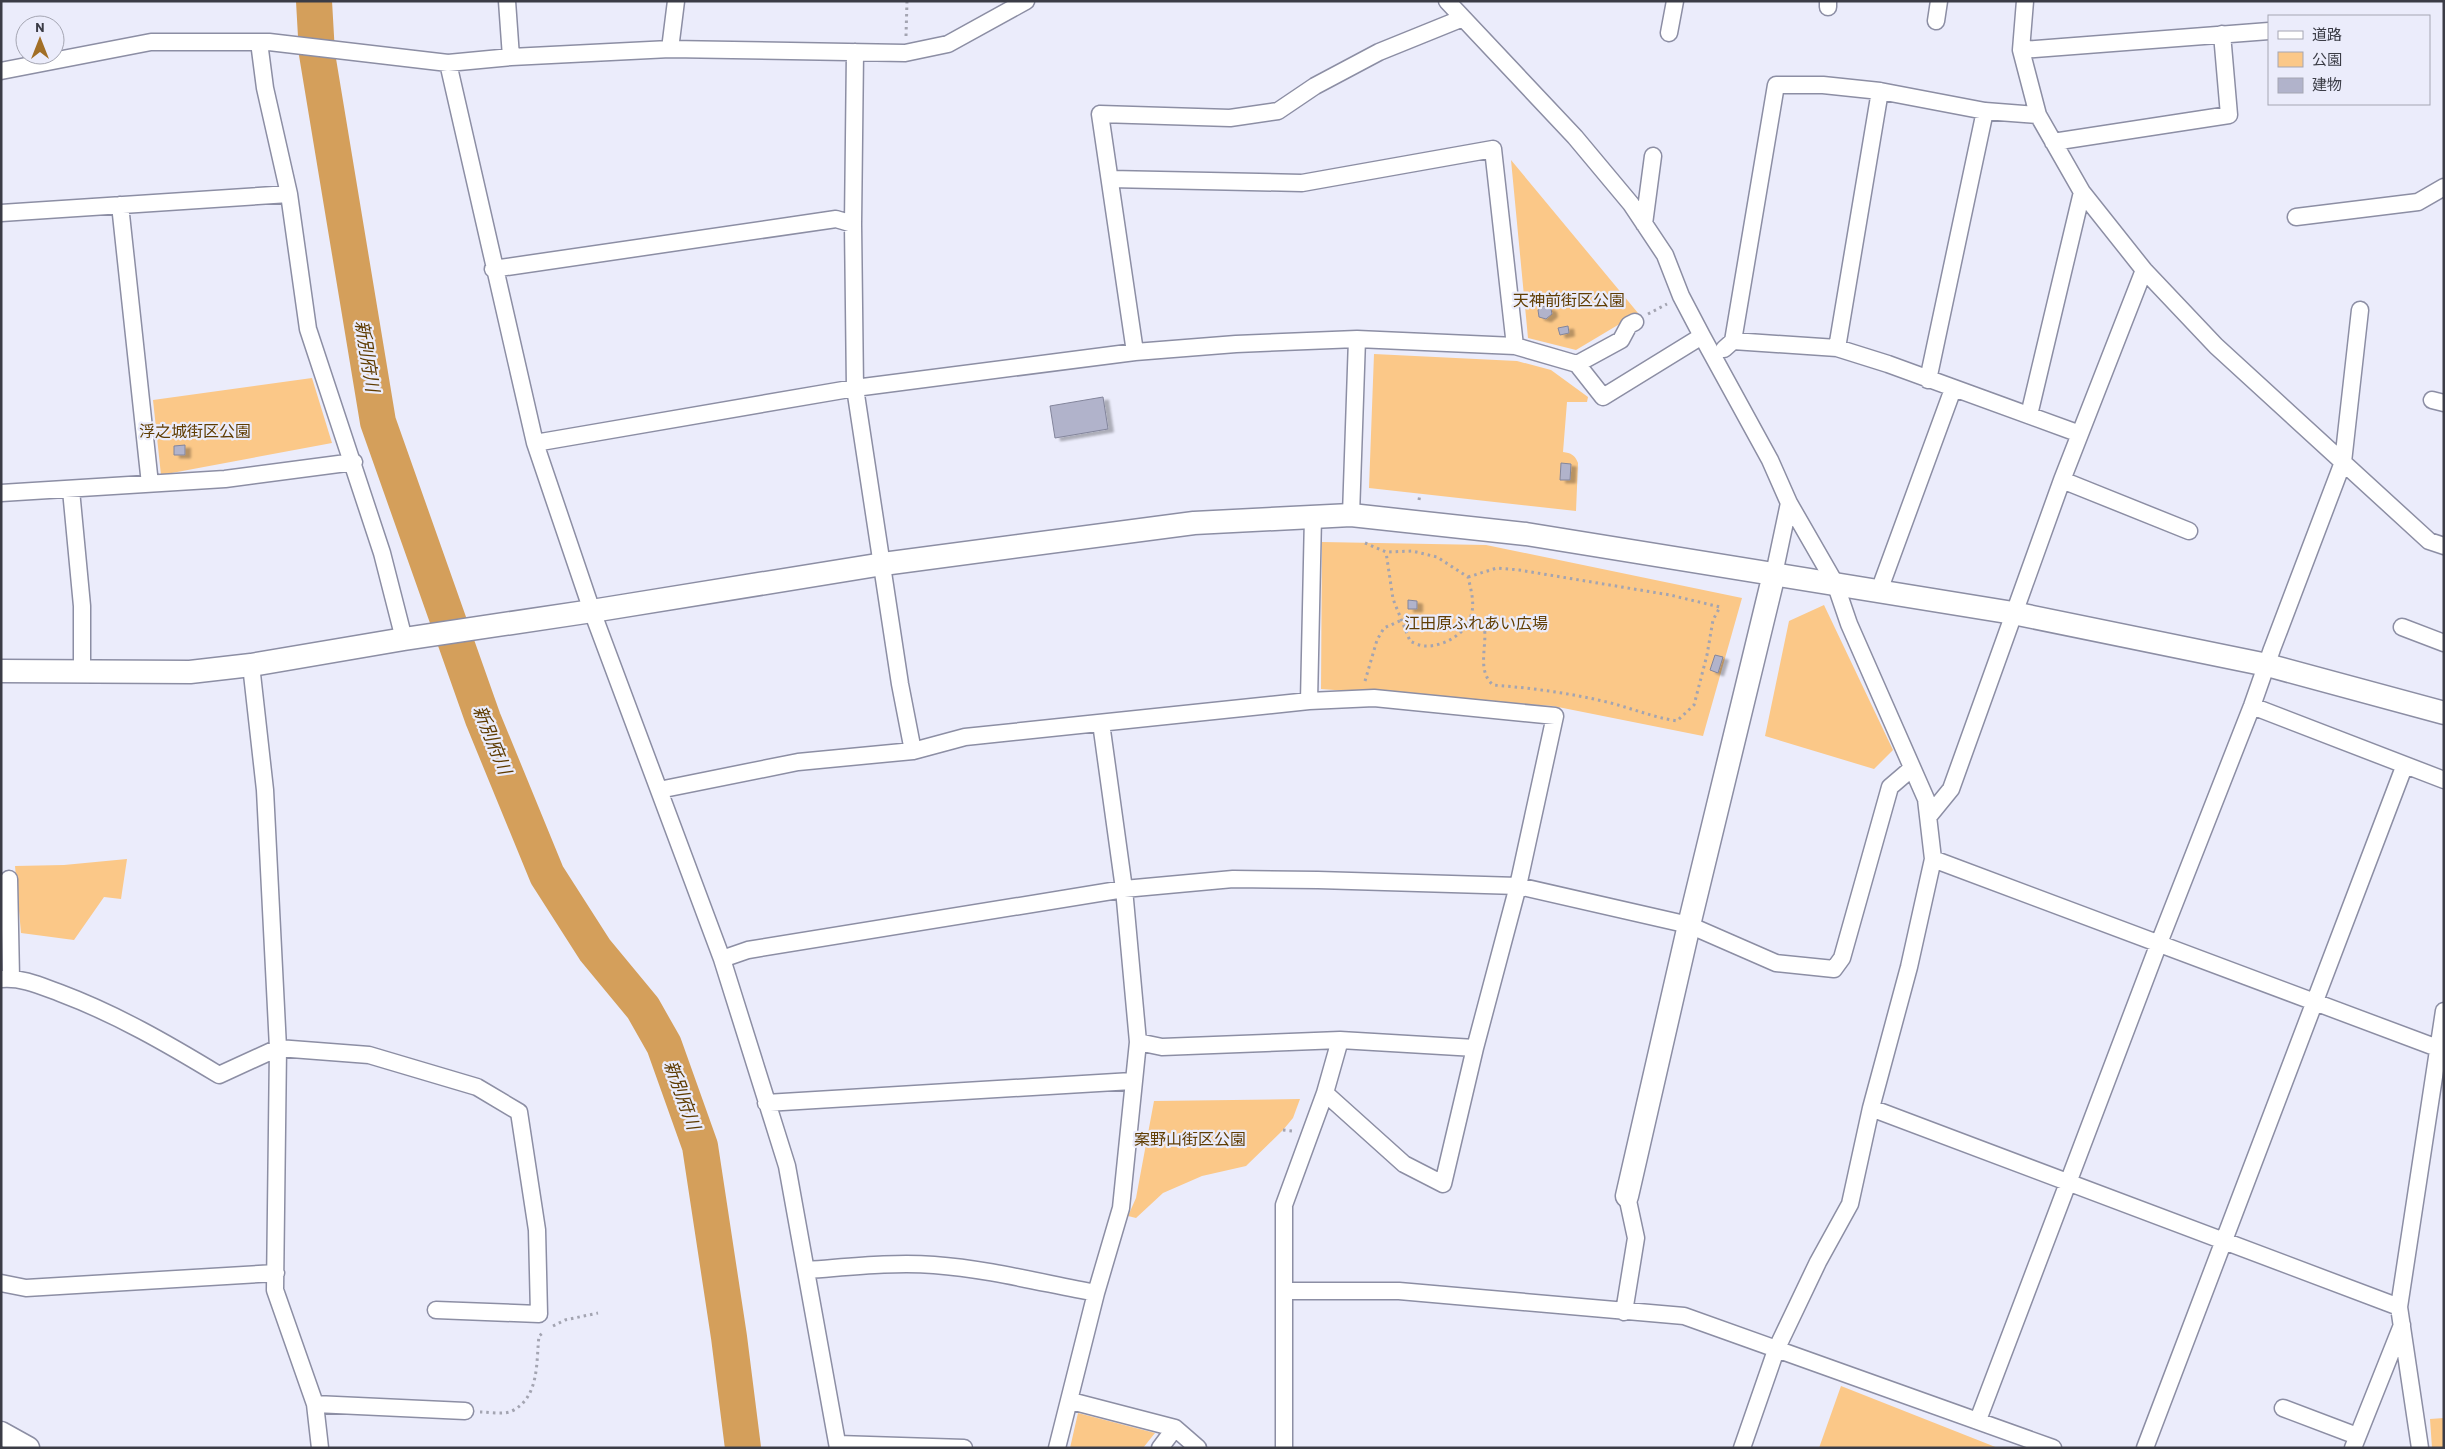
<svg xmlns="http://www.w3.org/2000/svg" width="2445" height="1449" font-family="Barlow,'Noto Sans JP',sans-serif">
<defs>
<filter id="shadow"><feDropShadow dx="5.5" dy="3" stdDeviation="1" flood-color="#0004"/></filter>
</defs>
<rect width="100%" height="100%" fill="#ebecfb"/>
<path fill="#fbc888" d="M1511 160 1638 313 1576 350 1528 338Z
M1374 354 1517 361 1551 370 1588 397 1587 402H1567L1563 452C1571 453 1575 455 1578 463L1576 511 1369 488Z
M312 378 332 443 161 475 153 400Z
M1322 542 1486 545 1742 598 1703 736 1553 706 1321 689Z
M1824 605 1893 750 1874 769 1765 736 1789 621Z
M127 859 121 899 104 897 74 940 21 933 15 866 64 865Z
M1300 1099 1293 1118 1283 1130 1246 1166 1202 1176 1163 1193 1136 1218 1128 1216 1136 1198 1154 1101Z
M1841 1386 1998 1448H1819Z
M1078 1413 1155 1433 1143 1448H1070Z
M2444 1418V1448H2432L2430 1419Z"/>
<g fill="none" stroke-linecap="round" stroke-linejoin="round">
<path stroke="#d49f5b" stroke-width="36" d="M314 1 317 54 378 422 483 719 547 875 595 950 643 1008 664 1045 700 1146 729 1337 743 1448"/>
</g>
<path fill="#b1b3cb" stroke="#83859b" filter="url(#shadow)" d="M1544 306 1551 309 1552 314 1546 319 1539 317 1538 310Z
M1568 326 1569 333 1560 335 1558 328Z
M1103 397 1108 429 1055 438 1050 406Z
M185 445V455H174V446Z
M1561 463 1571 464 1570 480H1560Z
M1408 600 1417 601V609H1408Z
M1715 655 1723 657 1718 673 1710 670Z"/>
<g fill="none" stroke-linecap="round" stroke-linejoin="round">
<defs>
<path id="street" d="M507 1 511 57
M1447 1 1575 137 1631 204 1665 255 1681 296 1702 336 1770 460 1789 503 1835 583 1849 624 1926 799 1933 859 1909 967 1871 1108 1850 1204 1818 1262 1776 1350 1742 1448
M2025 1 2021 50 2038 115 2082 192 2144 270 2216 346 2429 541 2444 546
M1828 7V1
M1936 21 1939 1
M1669 33 1675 1
M259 42 265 88 289 194 308 329 382 553 404 639
M670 49 676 1
M2021 50 2269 31
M448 63 535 443 592 611 722 959 787 1166 838 1448
M1 71 151 42H269L448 63 511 57 670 49 905 53 948 44 1026 1
M2053 142 2229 115 2222 34
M1110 179 1302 183 1493 149 1515 346
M120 205 150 484
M1 213 289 194
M2296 217 2418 202 2444 187
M853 224 855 52
M1644 224 1653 156
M493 269 836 219 853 224 855 388 900 684 913 751
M1733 341 1776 85H1823L1880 91 1985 111 2038 115
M1837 348 1880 91
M1724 349 1733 341 1837 348 1888 364 2080 434
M1135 352 1100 114 1230 118 1278 111 1315 86 1379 52 1463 18
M1577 364 1621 340 1629 325 1635 322
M1928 380 1985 111
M2432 400 2444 403
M2029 415 2082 192
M535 443 855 388 1135 352 1236 344 1357 339 1515 346 1577 364 1603 397 1702 336
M2062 480 2189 531
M71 490 82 606V671
M1 493 225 479 354 462
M1351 515 1357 339
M1774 574 1789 503
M1879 591 1953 389
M2402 627 2444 643
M251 665 265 790 278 1048 275 1290 315 1404 320 1448
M1309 701 1313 516
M2252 706 2444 780
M659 790 798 762 913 751 965 737 1309 701 1374 698 1555 716 1518 886 1475 1048 1443 1184 1404 1164 1325 1093 1284 1205V1448
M1929 816 1951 789 2062 480 2144 270
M1933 859 2440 1049
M9 879 11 978
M722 959 748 950 1124 889 1233 879 1318 880 1518 886 1689 925 1776 963 1834 969 1842 958 1890 787 1911 769
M1 979C22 977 41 986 60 993 116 1014 168 1044 219 1075L278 1048 369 1055 477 1087 519 1112 537 1230 539 1314 436 1310
M1138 1042 1162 1047 1340 1040 1475 1048
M1325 1093 1340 1040
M766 1103 1132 1081
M1871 1108C2048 1173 2223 1242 2399 1307
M808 1270C850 1267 892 1262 934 1265 988 1269 1042 1283 1096 1293
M1 1283 26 1288 276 1273
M1284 1291H1399L1684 1316 2053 1448
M1624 1312 1636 1238 1627 1196
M1071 1401 1175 1428 1198 1448
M315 1404 465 1411
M2283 1408 2357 1436
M1978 1420 2159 943 2252 706 2272 649 2343 462 2360 310
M838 1444 964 1448
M1057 1448 1096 1293 1121 1208 1138 1042 1124 889 1101 723
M1160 1448 1175 1428
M2145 1448 2404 767
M2353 1448 2402 1325
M2420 1448 2399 1307 2444 1011"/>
<path id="secondary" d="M1 671 190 672 251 665 404 639 592 611 883 564 1194 523 1351 515 1526 534 2013 613 2267 665 2444 713
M1627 1196 1689 925 1774 574
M1 1433 28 1448"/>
</defs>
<use href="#street" stroke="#8c8ea4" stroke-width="19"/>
<use href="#secondary" stroke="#8c8ea4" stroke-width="25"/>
<path stroke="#a3a4b1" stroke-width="3" stroke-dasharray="2.5 4" stroke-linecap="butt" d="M906 36 907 1
M1648 314 1667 304
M1419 500 1420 494
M1365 543 1386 552 1412 551 1437 557 1468 577C1471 590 1475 603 1471 616 1466 634 1443 647 1425 646 1420 646 1414 643 1410 641L1393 599 1386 552
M1468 577 1497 568 1519 570 1670 595 1720 607 1713 620 1707 655 1694 705 1677 721C1652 717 1631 708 1607 702 1569 693 1532 688 1493 685 1476 670 1488 645 1484 626L1471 618
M1365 681 1377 640 1384 628 1402 620
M1283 1130 1292 1131
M553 1326 565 1320 598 1313
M480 1412C490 1412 503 1415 512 1411 540 1397 536 1361 539 1336L544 1332"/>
<use href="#street" stroke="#fff" stroke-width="16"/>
<use href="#secondary" stroke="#fff" stroke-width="22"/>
</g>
<g text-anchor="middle" stroke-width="4.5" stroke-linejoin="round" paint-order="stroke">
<g font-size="16" fill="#603d03" stroke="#ebecfb">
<text x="1569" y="306">天神前街区公園</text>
<text x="195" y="437">浮之城街区公園</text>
<text x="1476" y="629">江田原ふれあい広場</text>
<text x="1190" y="1145">案野山街区公園</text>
</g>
<g font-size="18" font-style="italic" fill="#5e3b01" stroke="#ebecfb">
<text transform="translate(367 356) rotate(81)" y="6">新別府川</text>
<text transform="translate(492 740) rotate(68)" y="6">新別府川</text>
<text transform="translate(682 1095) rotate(70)" y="6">新別府川</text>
</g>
</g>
<rect width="2445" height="1449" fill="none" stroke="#3b3c46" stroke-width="5"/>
<rect x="2268" y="15" width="162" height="90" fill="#ebecfb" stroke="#a5a6b3"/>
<rect x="2278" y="31" width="25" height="8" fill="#ffffff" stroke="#a5a6b3"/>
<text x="2312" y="40" font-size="15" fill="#3b3c46">道路</text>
<rect x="2278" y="52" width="25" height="15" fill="#fbc888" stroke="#a5a6b3"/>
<text x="2312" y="65" font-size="15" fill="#3b3c46">公園</text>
<rect x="2278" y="78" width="25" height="15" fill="#b1b3cb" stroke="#a5a6b3"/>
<text x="2312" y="90" font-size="15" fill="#3b3c46">建物</text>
<g transform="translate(40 40)"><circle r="24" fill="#ebecfb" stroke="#a5a6b3"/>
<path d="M0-4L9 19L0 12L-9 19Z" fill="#a26f26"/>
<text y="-8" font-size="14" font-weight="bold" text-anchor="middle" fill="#3b3c46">N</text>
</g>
</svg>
